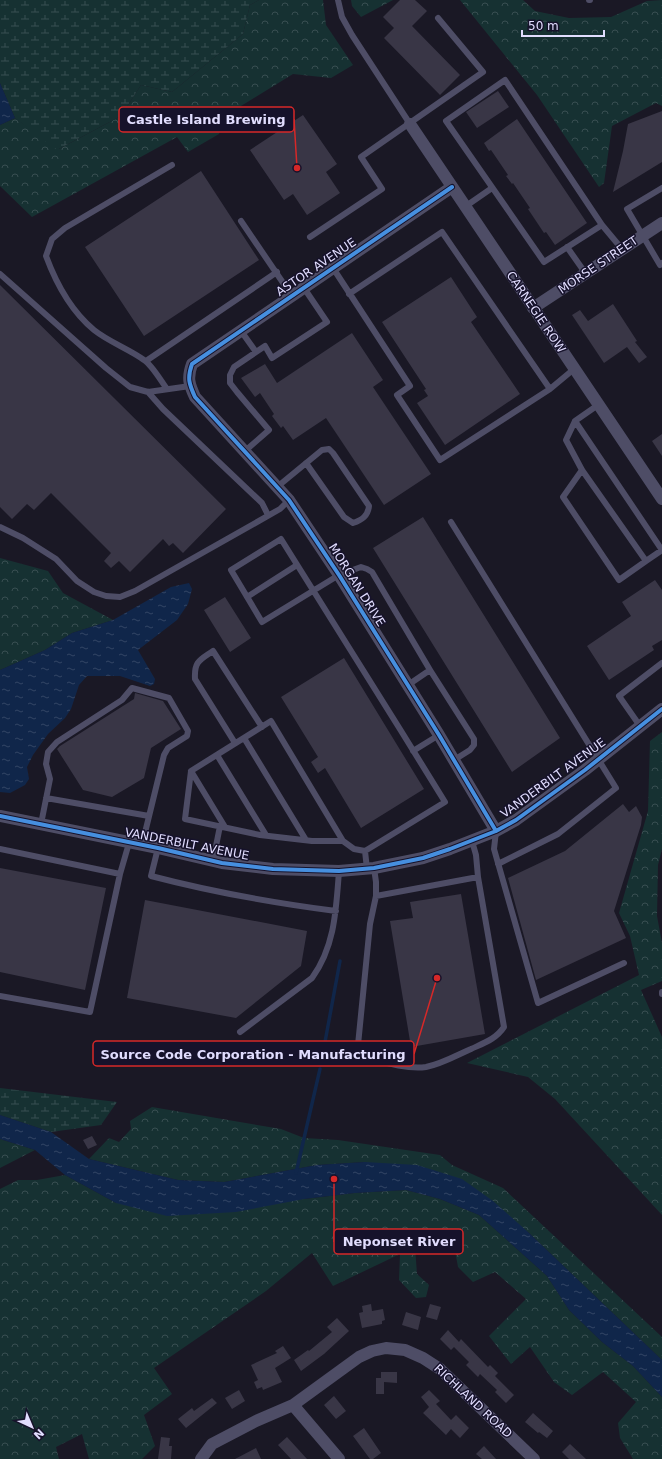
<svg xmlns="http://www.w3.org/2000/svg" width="662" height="1459" font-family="'DejaVu Sans',sans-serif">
<defs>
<pattern id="forest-crowns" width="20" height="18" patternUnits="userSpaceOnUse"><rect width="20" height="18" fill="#163132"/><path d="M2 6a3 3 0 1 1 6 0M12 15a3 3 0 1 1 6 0" fill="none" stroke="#384e51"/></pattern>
<pattern id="wetland-marsh" width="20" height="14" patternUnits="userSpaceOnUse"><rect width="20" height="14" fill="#163132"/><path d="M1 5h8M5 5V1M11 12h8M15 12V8" fill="none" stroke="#384e51"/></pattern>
<pattern id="water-ripples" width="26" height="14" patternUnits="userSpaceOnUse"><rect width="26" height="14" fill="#10264a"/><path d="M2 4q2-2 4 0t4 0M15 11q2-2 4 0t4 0" fill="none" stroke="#324565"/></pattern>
</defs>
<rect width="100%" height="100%" fill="#1a1825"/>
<path fill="url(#forest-crowns)" d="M259 0H323L326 25 353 65 331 78 293 74 223 117 219 134 188 152 177 137 32 217 0 186V125L15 118 59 149 121 116 141 85 172 92 243 34 250 5Z
M351 0H393L361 17 352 6Z
M460 0H523L535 11 569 18 611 17 647 1 662 0V106L656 103 612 126 604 183 599 187 537 95Z
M0 558 48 571 63 593 113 620 72 633 45 650 0 670Z
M662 732V849L658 865 657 916 662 943V981L641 990 662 1037V1215L555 1099 528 1077 467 1063 639 975 630 936 619 913 648 811 650 741Z
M152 1107 281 1129 304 1138 338 1140 440 1155 452 1165 503 1188 662 1337V1360L528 1232 365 1162 317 1165 224 1182 178 1180 89 1159 109 1138 119 1142 131 1129 130 1121Z
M0 1139 35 1150 0 1168Z
M65 1175 116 1203 304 1199 355 1193 406 1190 440 1199 479 1215 547 1276 569 1310 602 1342 633 1366 662 1397V1459H633L620 1438 618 1423 636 1402 603 1372 572 1395 554 1382 530 1347 511 1364 489 1336 526 1299 495 1272 473 1282 458 1267 454 1245 415 1247 417 1274 429 1285 426 1297 416 1298 399 1280 400 1254 333 1286 312 1253 266 1291 154 1368 172 1394 144 1415 155 1446 142 1459H89L82 1434 56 1447 59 1459H0V1189L18 1180H37Z"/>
<path fill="url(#wetland-marsh)" d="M0 0H259L250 5 243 34 172 92 141 85 121 116 57 150 15 118 0 83Z
M0 1088 117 1102 101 1125 51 1132 0 1115Z"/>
<path fill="url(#water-ripples)" d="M0 83 15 118 0 125Z
M189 583 192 589 188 604 177 620 138 650 155 679 154 684 150 686 120 676H87L79 685 71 709 65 718 48 734 33 755 27 767 29 779 25 785 10 793 0 792V670L45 650 72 633 113 620 171 587Z
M0 1115 51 1132 89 1159 178 1180 224 1182 317 1165 365 1162 417 1165 462 1179 493 1201 528 1232 662 1360V1397L633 1366 602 1342 569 1310 547 1276 479 1215 440 1199 406 1190 355 1193 304 1199 236 1212 167 1216 116 1203 65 1175 35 1150 0 1139Z"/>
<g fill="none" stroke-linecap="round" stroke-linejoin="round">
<path stroke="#10264a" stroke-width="3.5" d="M325 1042 340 961
M296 1173 320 1069"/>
</g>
<path fill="#393646" d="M400 0H415L427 11 412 26 460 75 440 95 384 38 394 28 383 17Z
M498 91 509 107 477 128 466 112Z
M662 111V162L613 192 623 151 628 124Z
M303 115 337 164 326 172 340 193 307 215 293 194 284 200 250 150Z
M517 119 587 223 555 245 546 232 544 233 528 209 530 208 513 183 512 184 506 176 508 175 491 150 489 151 484 143Z
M201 171 259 260 144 336 85 247Z
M451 277 477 317 471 322 520 394 445 445 417 403 428 396 424 390 426 389 382 322Z
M0 285 226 509 183 553 173 543 169 546 163 539 130 572 119 561 111 568 104 561 111 553 51 493 34 510 27 504 12 519 0 507Z
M613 304 637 341 635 342 647 357 639 363 627 347 604 363 572 315 580 310 588 321Z
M352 333 383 380 373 387 431 474 384 505 326 418 293 440 283 426 281 428 272 416 274 414 260 393 255 397 241 378 265 364 277 383Z
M662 434V456L652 441Z
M423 517 560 738 512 772 373 548Z
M655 580 662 590V640L652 646 654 650 609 680 587 646 631 616 622 602Z
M225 597 251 638 230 652 204 610Z
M344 658 424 789 361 828 325 768 318 773 311 762 318 757 281 697Z
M135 693 163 701 181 729 151 748 144 778 112 797 83 790 57 749 60 746 134 699Z
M623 804 629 812 636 806 642 817 641 825 614 911 626 938 536 980 508 878 565 851Z
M0 868 106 888 85 990 0 972Z
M461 894 485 1034 411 1047 390 921 413 918 410 902Z
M145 900 307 931 301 966 236 1018 127 998Z
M92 1136 97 1145 88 1149 83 1140Z
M371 1304 372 1311 383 1309 385 1320 382 1321V1324L362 1328 359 1313 363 1312 362 1306Z
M430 1304 441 1307 437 1320 426 1317Z
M406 1312 421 1317 418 1330 402 1325Z
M337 1318 349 1331 324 1354 301 1371 294 1360 308 1350 309 1351 332 1332 327 1327Z
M448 1330 459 1342 461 1339 488 1367 490 1365 498 1373 495 1376 514 1395 506 1403 495 1392 497 1390 480 1374 478 1377 466 1365 469 1362 454 1347 451 1350 440 1339Z
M283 1346 291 1358 275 1368 282 1382 263 1390 262 1387 257 1389 254 1382 258 1380 251 1365 277 1353 275 1351Z
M381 1372H397V1383L384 1382V1394H376V1378H381Z
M239 1390 245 1401 232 1409 225 1398Z
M429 1390 440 1401 436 1404 451 1420 456 1415 469 1428 460 1438 451 1429 446 1435 423 1413 429 1407 421 1397Z
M334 1396 346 1411 336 1419 324 1405Z
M212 1398 217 1403 186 1428 178 1419 192 1408 194 1411Z
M533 1413 553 1431 547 1438 539 1432 538 1433 525 1422Z
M364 1428 381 1453 373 1459H370L353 1436Z
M161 1437 170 1438 169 1446H172L171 1459H158Z
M287 1437 307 1459H291L278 1445Z
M570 1444 586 1459H569L562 1452Z
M484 1446 496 1459H482L476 1454Z
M256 1448 261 1459H235Z"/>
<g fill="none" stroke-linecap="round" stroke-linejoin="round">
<path stroke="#4e4d66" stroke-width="6" d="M338 0 342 17 352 35 410 124
M589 0H590
M662 188 627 209 660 265 662 263
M466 206 492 188
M241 221 292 296
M602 225 505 80 446 121 544 262 602 225 622 249
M310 237 382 189 361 157 483 72 438 18
M567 247 586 274
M333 268 410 386 397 395 440 460 550 389 574 369
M0 274 106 368 130 387 148 392 190 386
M349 294 442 232 550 389
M241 331 256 352
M146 361 277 272
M167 389C161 381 152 365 144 360 129 349 109 342 94 330 71 311 56 283 46 256L52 239 65 228 172 165
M148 392 163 409 262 503 268 515
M575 421 662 550 646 561
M245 451 269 430 237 392 230 383V375L234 367 265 346 272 358 327 322 304 288
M582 470 563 497 619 580 646 561 582 470 566 440 575 421 598 405
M277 487 322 450 329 449 333 453 369 506C368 516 362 520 353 523L344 517 306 463
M451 522 616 788 558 834 498 864
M0 527 23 538 56 559 77 581 94 592 106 596 120 597 135 591 280 509 289 500
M247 597 297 565
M408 685 430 670 474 739V745L470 750 454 760
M640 726 619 696 662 663
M244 738 306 840
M235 743 195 679C194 661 200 660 213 651L262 727
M413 751 439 735
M217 755 266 835
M191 771 185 819 260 835 312 841H343L354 849 365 851 445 802C391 714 336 627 281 539L231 570 262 622 339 575 361 567 367 569 372 572 430 670
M191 771 271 721 343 841
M191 771 225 827
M46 798 149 816
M41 824 50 779 46 764 48 752 57 742 122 700 132 688 169 698 188 731 187 736 168 748 164 755 142 845
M496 831 494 849 538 1003 624 963
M158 848 151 876C212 892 274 903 336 911
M0 849 120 874
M365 851 367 869
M213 861 220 826
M374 868 376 882V896L370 924 357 1055C377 1060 405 1070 426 1067 442 1064 457 1055 471 1049 484 1043 496 1039 504 1027L478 877 476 855 472 841
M376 896 478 877
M662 992V994
M0 996 90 1012 120 874 129 843
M240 1032 312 978C335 946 336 910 339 871"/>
<path stroke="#4e4d66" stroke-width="12" d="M410 124 662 499
M452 187 192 364C187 378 189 384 195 397L289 500 339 575 439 735 496 831
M533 308 662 223
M0 816 158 848 222 863 273 869 339 871 374 868 423 858 450 849 496 831 516 820 585 770 662 709
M293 1405 339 1459
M201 1459 212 1444 256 1421 293 1405 359 1357 372 1351 386 1348 405 1350 423 1358 440 1369 534 1459"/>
<defs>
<path id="cycleway" d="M452 187 192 364C187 378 189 384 195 397L289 500 339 575 439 735 496 831
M0 816 158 848 222 863 273 869 339 871 374 868 423 858 450 849 496 831 516 820 585 770 662 709"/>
</defs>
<use href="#cycleway" stroke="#16122b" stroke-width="6"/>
<use href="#cycleway" stroke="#468fdf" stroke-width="4"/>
</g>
<g text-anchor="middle" stroke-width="3" stroke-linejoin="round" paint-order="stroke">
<g font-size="12" fill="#e1ddfe" stroke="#16122b">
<text transform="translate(598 265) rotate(-34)" y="4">MORSE STREET</text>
<text transform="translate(316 267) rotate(-34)" y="4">ASTOR AVENUE</text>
<text transform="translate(536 312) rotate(56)" y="4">CARNEGIE ROW</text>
<text transform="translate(357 585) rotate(58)" y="4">MORGAN DRIVE</text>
<text transform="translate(553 778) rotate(-36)" y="4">VANDERBILT AVENUE</text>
<text transform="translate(187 844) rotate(11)" y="4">VANDERBILT AVENUE</text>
<text transform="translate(473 1401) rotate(43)" y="4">RICHLAND ROAD</text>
</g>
</g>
<path fill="none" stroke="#d62828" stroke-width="1.5" d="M297 168L294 119M437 978L414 1054M334 1179L334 1242"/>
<g fill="#d62828" stroke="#16122b" stroke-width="1.5">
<circle cx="297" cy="168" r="4"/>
<circle cx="437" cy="978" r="4"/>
<circle cx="334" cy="1179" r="4"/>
</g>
<g fill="#16122b" stroke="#d62828" stroke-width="1.5">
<rect x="119" y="107" width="175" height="25" rx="4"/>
<rect x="93" y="1041" width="321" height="25" rx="4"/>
<rect x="334" y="1229" width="129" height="25" rx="4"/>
</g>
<g font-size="13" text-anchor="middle" font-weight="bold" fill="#e1ddfe">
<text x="206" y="124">Castle Island Brewing</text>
<text x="253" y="1059">Source Code Corporation - Manufacturing</text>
<text x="399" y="1246">Neponset River</text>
</g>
<g transform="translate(32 1427) rotate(136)" stroke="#16122b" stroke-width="3" paint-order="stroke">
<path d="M0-3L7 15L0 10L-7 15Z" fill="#e1ddfe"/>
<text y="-6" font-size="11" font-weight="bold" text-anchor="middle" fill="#e1ddfe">N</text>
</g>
<path d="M522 30v6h82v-6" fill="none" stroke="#e1ddfe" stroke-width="2"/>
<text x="528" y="30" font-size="12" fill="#e1ddfe" stroke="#16122b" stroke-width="3" paint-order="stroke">50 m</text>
</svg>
